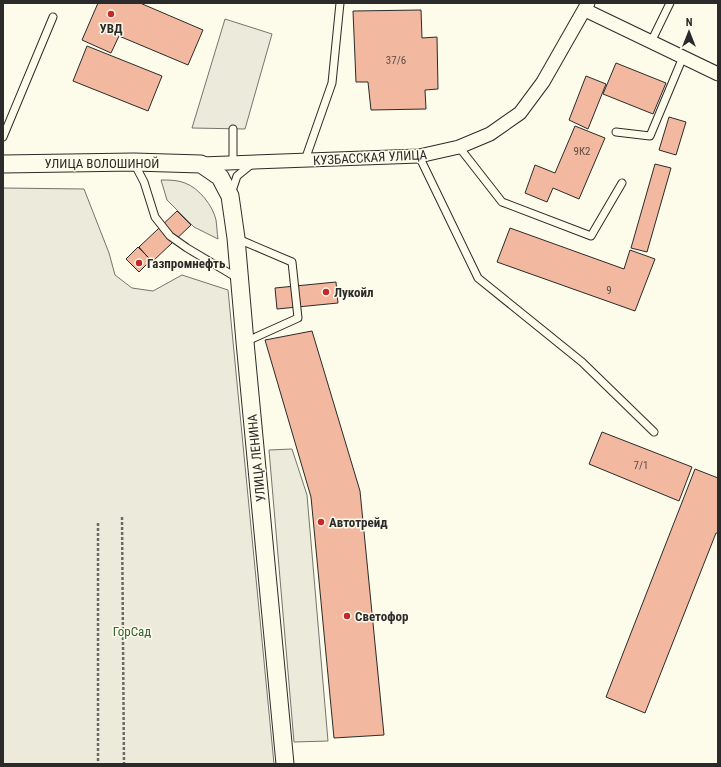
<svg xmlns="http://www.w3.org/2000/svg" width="721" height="767" font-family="'Roboto Condensed',sans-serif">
<rect width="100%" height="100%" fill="#fdfbea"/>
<path fill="#ecebdb" stroke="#74746e" d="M161 180C169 180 177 180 185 183 199 188 213 206 216 220 217 227 217 233 218 239L194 227 167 200Z
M3 188 84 189 109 253 115 275 132 288 153 291 182 275 228 290 274 764H3Z"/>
<path fill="#eceadb" stroke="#74746e" d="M225 19 272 34 245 129 192 128Z
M292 449 307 495 328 741 294 742 269 450Z"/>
<path fill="#f2b8a0" stroke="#2b2b2b" d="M98 3H140L203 30 188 65 119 36 111 53 82 40Z
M421 10 422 38 437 37 438 89 425 90 426 109 371 110 368 82H356L353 11Z
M87 46 162 76 148 111 73 81Z
M616 63 666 83 653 114 603 94Z
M586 76 606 84 588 129 569 120Z
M669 117 686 122 676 155 659 150Z
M575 126 605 138 579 199 553 188 547 202 525 193 535 165 555 173Z
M655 164 671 168 647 252 631 248Z
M177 211 191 225 152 262 139 247Z
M510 228 624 269 630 250 655 259 635 311 497 262Z
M138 247 151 260 139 272 126 259Z
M336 282 338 303 277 309 275 288Z
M312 331 360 491 384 735 334 738 311 497 265 340Z
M602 432 692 467 679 501 589 464Z
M695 469 718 478V533H716L645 713 606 697Z"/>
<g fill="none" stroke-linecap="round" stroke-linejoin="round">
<defs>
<path id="service" d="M651 42 670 3
M233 129V163
M616 132 650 136 683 57
M3 137 53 17
M459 147 502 202 591 236 622 183
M419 156 478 278 582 362 654 432
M305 160 332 83 340 3
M134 163 144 182 155 217 170 236 187 248 239 279
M231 194 237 176 253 163
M238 239 292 262 298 318 245 342"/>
<path id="minor" d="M585 10 718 74
M201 164 419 156 459 147 490 134 520 113 543 82 588 3"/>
<path id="tertiary" d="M3 164 134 162 201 164 220 177 230 196 236 238 245 342 285 764"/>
</defs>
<use href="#service" stroke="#2b2b2b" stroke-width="9"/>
<use href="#minor" stroke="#2b2b2b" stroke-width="15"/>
<use href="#tertiary" stroke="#2b2b2b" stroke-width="19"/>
<path stroke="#6a6964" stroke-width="2.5" stroke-dasharray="3 2" stroke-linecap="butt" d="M122 517 124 764
M98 523V764"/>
<use href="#service" stroke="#fdfbea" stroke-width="7"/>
<use href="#minor" stroke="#fdfbea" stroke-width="13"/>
<use href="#tertiary" stroke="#fdfbea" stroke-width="17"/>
</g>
<g fill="#c62828" stroke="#fdfbea" stroke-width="1.5">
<circle cx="111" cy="14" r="4"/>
<circle cx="139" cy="263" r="4"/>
<circle cx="326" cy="292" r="4"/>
<circle cx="321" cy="522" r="4"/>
<circle cx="347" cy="616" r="4"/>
</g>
<g text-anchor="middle" stroke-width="3" stroke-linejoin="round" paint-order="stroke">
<g font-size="11" fill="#5d4e48">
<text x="396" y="64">37/6</text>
<text x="582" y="155">9К2</text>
<text x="609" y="294">9</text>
<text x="641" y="469">7/1</text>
</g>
<g font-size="13" font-weight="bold" fill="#2b2b2b" stroke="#fdfbea" text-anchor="start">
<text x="111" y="33" text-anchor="middle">УВД</text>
<text x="147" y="268">Газпромнефть</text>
<text x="334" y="297">Лукойл</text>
<text x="329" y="527">Автотрейд</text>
<text x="355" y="621">Светофор</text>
</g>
<g font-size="13" fill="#2b2b2b" stroke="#fdfbea">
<text transform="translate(370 157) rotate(-3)" y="5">КУЗБАССКАЯ УЛИЦА</text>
<text x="102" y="168">УЛИЦА ВОЛОШИНОЙ</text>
<text transform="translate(256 458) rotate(-96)" y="5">УЛИЦА ЛЕНИНА</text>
</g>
<g font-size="13" fill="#34623c" stroke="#fdfbea">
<text x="132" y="636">ГорСад</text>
</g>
</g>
<rect width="721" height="767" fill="none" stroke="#2b2b2b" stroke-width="8"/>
<g transform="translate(689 32)" stroke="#fdfbea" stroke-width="3" paint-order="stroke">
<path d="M0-3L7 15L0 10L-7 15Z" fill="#2b2b2b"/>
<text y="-6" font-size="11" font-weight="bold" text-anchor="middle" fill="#2b2b2b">N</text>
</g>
</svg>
